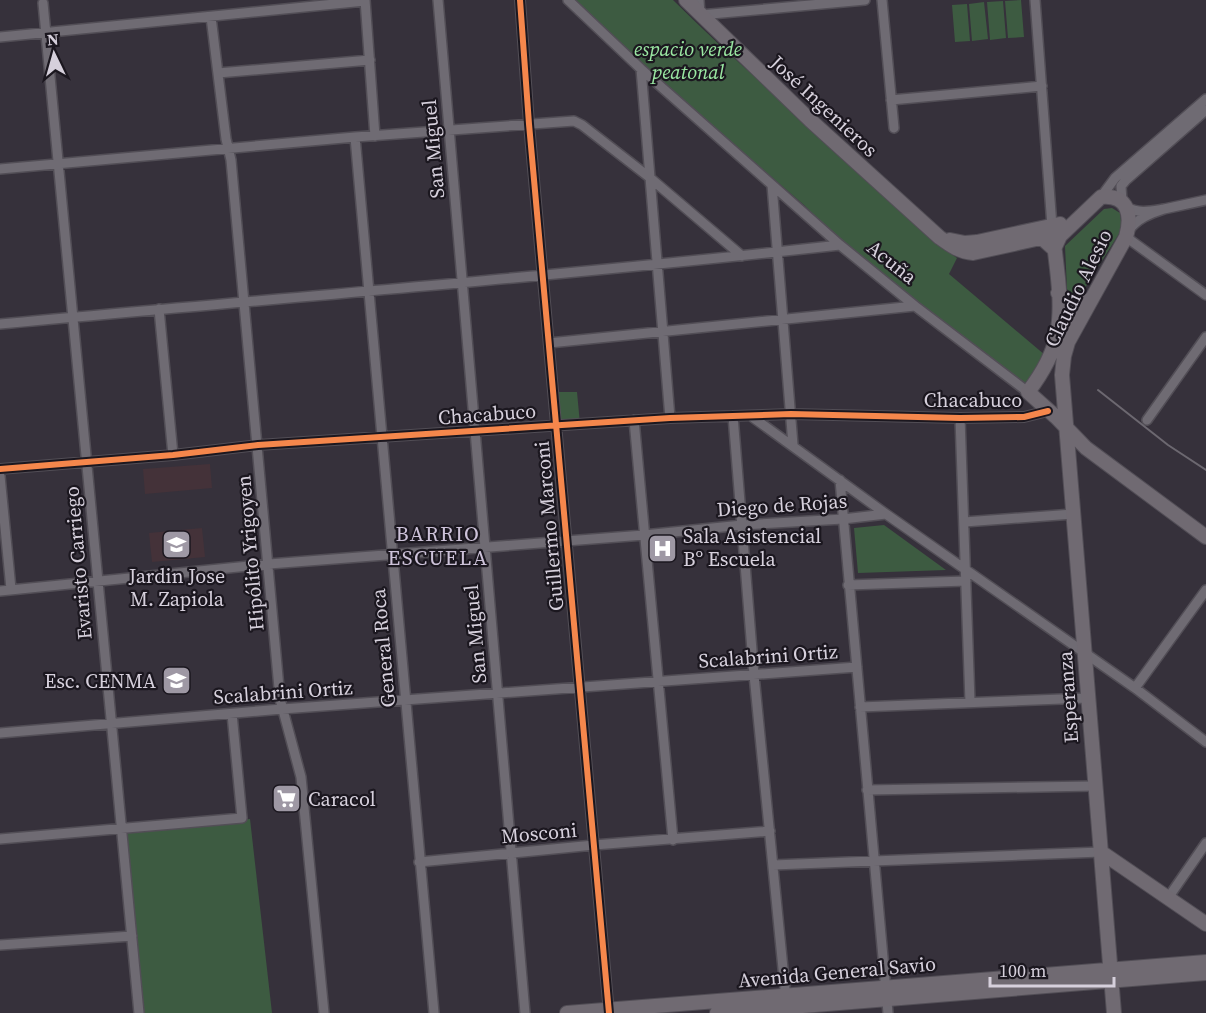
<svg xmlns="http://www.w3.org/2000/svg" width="1206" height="1013" font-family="'Source Serif 4',serif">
<rect width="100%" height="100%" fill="#36313b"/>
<path fill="#443239" d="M210 464 212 488 145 494 143 469Z
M202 528 205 557 152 562 149 533Z"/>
<path fill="#3d5b41" d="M568 0H673C726 53 783 101 838 151 878 187 913 227 957 258L949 274 1045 355 1026 388 965 341 831 232 804 205 660 81 632 53Z
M1021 0 1024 37 1008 38 1005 1Z
M1003 1 1006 38 990 40 987 2Z
M984 2 988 39 972 41 969 4Z
M967 4 970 41 955 42 952 5Z
M1112 208 1120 213 1122 229 1083 291 1073 296 1067 289 1065 246 1104 209Z
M553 392H577L580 424 556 425Z
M884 525 946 570 858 573 854 528Z
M250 819 272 1013H139L122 829Z"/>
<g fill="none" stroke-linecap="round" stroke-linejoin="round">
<defs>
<path id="minor" d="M365 0 375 136
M438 0 525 1013
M520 0 529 124 609 1013
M568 0 641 69 840 245 915 306 1028 392
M699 0 700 15 865 0
M882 0 894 128
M1035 0 1052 226
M43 3 139 1013
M211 17 226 139 231 160 280 699 301 777 324 1013
M0 37 365 1
M641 69 670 418
M218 73 370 60
M891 100 1042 86
M355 137 434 1013
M0 169 355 137 574 121 582 125 649 177 742 256
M772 185 793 445
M1101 197 1115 178 1206 99
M1122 202 1121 186 1126 180 1206 110
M1126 207C1139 214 1151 211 1164 209 1149 214 1138 218 1128 231
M1164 209 1206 200
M1126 237 1206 295
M159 309 173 455
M0 324C280 298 561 276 840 245
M549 343 915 306
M733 416 754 675 786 999
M751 416 886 514 1135 688 1206 742
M960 418 970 702
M634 420 673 840
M1147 420 1206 337
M0 469 173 455 258 445 670 418 791 414 960 418 1024 417 1048 411
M0 476 11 589
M840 480 888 1013
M964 522 1073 514
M848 585 966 581
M0 591 269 564 644 535 742 525 843 519 886 514
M1135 688 1206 590
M860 707 1088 698
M0 733 282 709 857 667
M867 790 1094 786
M0 839 242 818 232 714
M419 862 594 845 770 831
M773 865 1101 852
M1168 898 1206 843
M0 945 132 936"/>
<path id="secondary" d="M686 0 810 120 939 237C950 245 959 252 973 253L1036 239H1043L1054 249
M1052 226C1055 259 1064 302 1057 334 1053 355 1041 375 1028 392L1056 417 1086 448 1206 537
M950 240 965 243 977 242 1060 224
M1054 249 1060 236 1101 197C1129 194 1132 216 1126 237L1068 342 1064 356 1062 375 1114 1013
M1058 293C1069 310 1076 308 1091 299
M1101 852 1206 924
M567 1013 1206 962
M717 1013 1206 973"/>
</defs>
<use href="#minor" stroke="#524e56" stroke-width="12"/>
<use href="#secondary" stroke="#524e56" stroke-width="16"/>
<use href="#minor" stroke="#6f6b73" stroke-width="9"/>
<use href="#secondary" stroke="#706a72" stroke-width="14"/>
<path stroke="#6c6870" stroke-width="2" d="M1098 390 1168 445 1206 470"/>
<defs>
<path id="cycleway" d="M520 0 529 124 609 1013
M0 469 173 455 258 445 670 418 791 414 960 418 1024 417 1048 411"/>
</defs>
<use href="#cycleway" stroke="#1b171f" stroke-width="10"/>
<use href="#cycleway" stroke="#f5874c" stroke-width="6"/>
</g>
<defs>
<symbol id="school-square" viewBox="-11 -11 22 22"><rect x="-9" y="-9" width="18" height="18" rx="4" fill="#9e98a4" stroke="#1b171f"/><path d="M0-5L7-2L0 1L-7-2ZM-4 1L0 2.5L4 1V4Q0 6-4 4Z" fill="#fff"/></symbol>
<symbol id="hospital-square" viewBox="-11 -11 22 22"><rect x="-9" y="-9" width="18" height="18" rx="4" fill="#9e98a4" stroke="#1b171f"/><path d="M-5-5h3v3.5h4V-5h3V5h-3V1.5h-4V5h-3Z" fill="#fff"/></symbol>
<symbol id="supermarket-square" viewBox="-11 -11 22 22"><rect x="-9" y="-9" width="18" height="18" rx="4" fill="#9e98a4" stroke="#1b171f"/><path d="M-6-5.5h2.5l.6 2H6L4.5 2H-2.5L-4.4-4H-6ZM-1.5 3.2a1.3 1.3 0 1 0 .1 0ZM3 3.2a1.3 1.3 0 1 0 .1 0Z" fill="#fff"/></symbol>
</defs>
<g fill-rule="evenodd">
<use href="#school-square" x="160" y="528" width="33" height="33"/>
<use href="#hospital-square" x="646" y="532" width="33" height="33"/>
<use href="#school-square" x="160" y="664" width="33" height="33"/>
<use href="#supermarket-square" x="270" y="782" width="33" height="33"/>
</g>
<g text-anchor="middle" stroke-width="4.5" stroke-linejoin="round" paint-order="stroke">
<g font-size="20" font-style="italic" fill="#9be9a3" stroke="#1b171f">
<text x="688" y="56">espacio verde<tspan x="688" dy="23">peatonal</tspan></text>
</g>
<g font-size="20" fill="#d6d0dc" stroke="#1b171f">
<text transform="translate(824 106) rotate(43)" y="7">José Ingenieros</text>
<text transform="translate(433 149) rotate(-95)" y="7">San Miguel</text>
<text transform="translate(892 262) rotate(39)" y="7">Acuña</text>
<text transform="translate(1078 288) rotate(-64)" y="7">Claudio Alesio</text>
<text x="973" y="407">Chacabuco</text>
<text transform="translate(487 414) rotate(-4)" y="7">Chacabuco</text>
<text transform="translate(782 505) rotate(-4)" y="7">Diego de Rojas</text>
<text transform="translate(549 526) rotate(-95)" y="7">Guillermo Marconi</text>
<text transform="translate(250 553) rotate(-95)" y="7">Hipólito Yrigoyen</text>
<text transform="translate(78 563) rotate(-95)" y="7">Evaristo Carriego</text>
<text transform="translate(475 634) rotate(-95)" y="7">San Miguel</text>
<text transform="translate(383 648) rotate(-95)" y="7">General Roca</text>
<text transform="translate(768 656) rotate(-4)" y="7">Scalabrini Ortiz</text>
<text transform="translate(283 692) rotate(-4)" y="7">Scalabrini Ortiz</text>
<text transform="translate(1068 697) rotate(-94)" y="7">Esperanza</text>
<text transform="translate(539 833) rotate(-5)" y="7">Mosconi</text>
<text transform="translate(837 972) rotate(-5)" y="7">Avenida General Savio</text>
</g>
<g font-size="20" fill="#d6d0dc" stroke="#1b171f" text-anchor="start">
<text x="683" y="543">Sala Asistencial<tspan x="683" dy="23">Bº Escuela</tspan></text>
<text x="177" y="583" text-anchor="middle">Jardin Jose<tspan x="177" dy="23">M. Zapiola</tspan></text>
<text x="156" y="688" text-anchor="end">Esc. CENMA</text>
<text x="308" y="806">Caracol</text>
</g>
<g font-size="21" letter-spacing="1.5" fill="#cdc2d9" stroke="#1b171f">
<text x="438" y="541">BARRIO<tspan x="438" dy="24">ESCUELA</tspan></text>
</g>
</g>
<g transform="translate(54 54) rotate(355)" stroke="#1b171f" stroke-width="4.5" paint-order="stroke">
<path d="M0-4.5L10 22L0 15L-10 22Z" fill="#d6d0dc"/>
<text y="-9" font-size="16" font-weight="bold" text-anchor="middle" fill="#d6d0dc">N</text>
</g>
<path d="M990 977v9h124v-9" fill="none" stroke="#d6d0dc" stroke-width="3"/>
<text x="999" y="977" font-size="18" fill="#d6d0dc" stroke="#1b171f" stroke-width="4.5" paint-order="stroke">100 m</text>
</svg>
